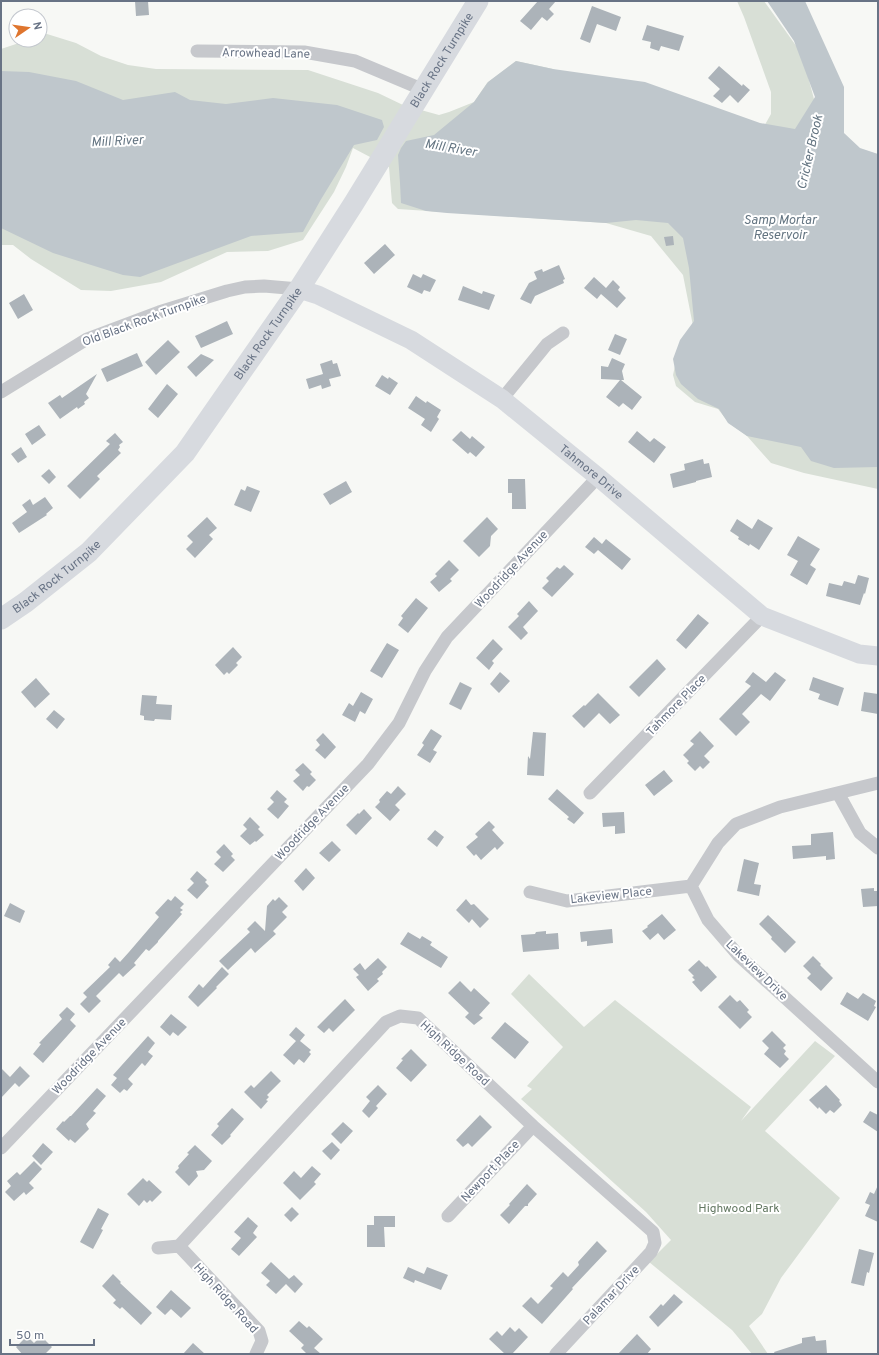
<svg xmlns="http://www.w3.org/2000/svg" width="879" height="1355" font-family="Overpass,sans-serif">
<rect width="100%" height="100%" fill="#f7f8f5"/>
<path fill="#d8dfd6" d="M737 1H764L802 54 827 148 878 182V489L804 473 771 463 747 436 729 423 718 409 695 402 676 386 673 375 676 361 695 336 683 275 651 236 606 223 398 209 392 203 389 167 353 148 346 167 334 192 303 240 268 251 227 252 161 282 111 291 81 290 31 259 13 245H1V49L28 40H40V36L47 34 76 43 101 56 128 65 156 69 308 70 378 93 403 105 439 115 449 112 474 102 487 83 516 61 553 69 587 89 758 137 771 114V92L744 17Z
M529 974 584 1027 615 1000 751 1107 741 1121 815 1041 835 1056 765 1131 840 1198 781 1278 762 1314 749 1326 768 1354H752L732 1330 649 1262 671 1240 646 1212 521 1099 532 1089 527 1086 563 1047 511 994Z"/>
<path fill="#bfc7cc" d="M767 1H805L844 87V133L860 148 878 154V467L834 468 811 461 801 447 747 436 728 423 719 409 698 399 681 384 676 375 673 359 680 340 694 321 689 268 683 238 668 223 636 220 606 223 447 213 426 211 401 203 400 183 398 155 401 148 406 141 434 135 474 102 488 82 516 61 553 69 645 82 760 123 795 129 815 97 794 41Z
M1 71 29 72 76 81 123 100 175 92 190 100 226 104 273 98 337 105 382 120 384 127 377 140 354 145 320 201 303 232 251 236 140 277 123 275 53 253 1 228Z"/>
<path fill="#acb3b9" d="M135 1H148L149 15 136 16Z
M538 1H556L549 9 554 14 547 21 542 17 531 30 520 21Z
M592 6 621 17 616 31 597 24 590 43 580 39Z
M647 25 684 36 679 51 661 46 659 51 650 48 651 42 642 40Z
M719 66 742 86 743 84 750 90 738 103 730 95 722 103 713 96 720 89 708 78Z
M673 236 674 245 666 246 664 237Z
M385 244 395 255 374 274 364 263Z
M559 265 565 279 563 280 564 283 535 296 531 304 520 299 529 283 537 279 534 272 542 269 543 272Z
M413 274 421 278 423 274 436 280 430 292 424 290 422 294 407 287Z
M594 277 606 288 613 280 620 287 618 290 626 298 617 308 601 294 597 299 584 288Z
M463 286 482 294 483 291 495 295 489 310 458 300Z
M24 294 33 310 18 319 9 303Z
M227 321 233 334 201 348 195 336Z
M615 334 627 339 620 355 608 350Z
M168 340 180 352 156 375 145 362Z
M137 353 143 366 107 382 101 369Z
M201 354 214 360 196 377 187 367Z
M612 358 625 364 622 371 624 380H621L642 397 632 410 623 403 619 407 606 397 620 380 601 379V366L608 367Z
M332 360 333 364 337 363 341 376 329 379 331 386 322 389 321 385 309 389 306 379 323 374 320 364Z
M97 374 86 394 89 398 84 402 85 404 78 409 77 407 60 419 48 403 60 395 62 398Z
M382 375 388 379 389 377 398 383 390 395 375 386Z
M167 384 178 394 158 418 148 409Z
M416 396 426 403 427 401 441 410 437 417 439 419 431 432 421 425 425 419 408 408Z
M39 425 46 435 32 445 25 434Z
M461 431 470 439 472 436 485 447 476 457 470 452 468 454 452 440Z
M637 431 650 442 654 438 666 447 654 463 628 442Z
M115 433 123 442 119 445 120 447 118 450 121 453 97 476 100 479 80 499 67 486 110 444 106 441Z
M21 447 27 457 18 463 11 454Z
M703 459 704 464 709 463 712 477 696 481V482L673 488 670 474 685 470 684 464Z
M49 469 56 477 49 484 41 476Z
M508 479H525L526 509H512V493H508Z
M346 481 352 492 330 505 323 494Z
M247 486 260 491 251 512 234 505 241 489 245 491Z
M45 497 53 508 46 514 47 515 19 533 12 523 27 512 22 505 30 499 33 505Z
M207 517 217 528 209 535 213 539 195 558 186 549 193 542 187 536Z
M487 517 498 529 491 536 490 546 479 557 463 541Z
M737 519 752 529 758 519 773 528 759 550 750 544 749 546 738 539 739 537 730 531Z
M798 536 820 549 810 565 816 569 807 585 790 575 798 561 787 555Z
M594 537 602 544 606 539 631 559 622 570 598 550 594 554 585 547Z
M449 560 459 570 450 579 452 581 439 592 430 582 437 576 435 574Z
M564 565 574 574 552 597 542 588 549 581 546 578 557 567 560 569Z
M858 575 869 578 865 594 864 593 860 605 826 596 829 583 842 586 844 581 855 584Z
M416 598 428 608 408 633 398 625 403 618 401 616Z
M529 601 538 611 523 627 528 633 521 640 508 627 519 616 517 614Z
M698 614 709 623 686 649 676 640Z
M493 639 503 649 492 661 494 663 489 670 476 658Z
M387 643 399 650 382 678 370 671Z
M233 647 242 657 236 663 238 665 229 674 227 672 224 675 215 665Z
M657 659 666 669 639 697 629 687Z
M500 672 510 681 499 693 490 684Z
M753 672 766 682 775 672 786 680 770 701 761 694 742 714 750 722 736 736 719 719 751 686 745 682Z
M813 677 844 688 838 706 818 699 820 694 809 690Z
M36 678 50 694 35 708 21 692Z
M460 682 472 688 461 710 449 704Z
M361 692 373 699 365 714 360 711 355 722 342 715 349 703 353 706Z
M864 692 878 694V714L861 711Z
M598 693 620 715 610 724 599 713 584 728 572 716 584 705 585 706Z
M142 695 157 696 156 704 172 705 171 720 155 719 154 721 144 720V716L140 715Z
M54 710 65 719 57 729 46 719Z
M431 729 442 736 433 750 437 752 430 763 417 755 424 745 422 743Z
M700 731 714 746 704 756 710 762 703 769 700 766 695 771 687 763 689 761 683 755 694 744 690 741Z
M533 732 546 733 544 776 527 775 528 756 530 759Z
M323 733 336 747 325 759 315 750 320 745 316 740Z
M303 763 312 772 310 774 316 780 309 787 307 786 303 791 293 781 300 775 295 770Z
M664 770 673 781 654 796 645 785Z
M398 786 406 794 395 805 400 810 390 821 375 807 380 802 379 800 387 791 391 794Z
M557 789 584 813 574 824 567 819 569 817 548 799Z
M277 790 287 799 284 802 289 806 278 819 267 809 274 802 270 798Z
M364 809 372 818 356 835 346 825 358 813 359 814Z
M624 812 625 833 615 834V826L603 827 602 813Z
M250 817 260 827 258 829 264 835 256 842 255 841 250 845 240 836 247 829 243 825Z
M489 821 495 827 492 830 504 843 497 850 495 847 481 860 476 854 474 856 466 847 478 837 475 834Z
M435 830 444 837 437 847 427 839Z
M833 832 835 859 826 860V856L793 859 792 846 811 845V834Z
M332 841 341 850 329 862 319 853Z
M224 844 233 854 231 856 235 860 223 872 214 864 221 857 216 852Z
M744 859 759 863 754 884 761 885 759 896 737 891Z
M306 868 315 878 303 891 294 881Z
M197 871 207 880 205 882 209 886 197 899 187 890 194 883 190 879Z
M874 888V891H878V906L863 907 861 889Z
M175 896 184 904 180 908 183 910 180 912 182 914 158 941V942L149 951 146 949 134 963 136 965 123 977 119 973 96 996 101 1001 89 1013 80 1004 87 997 83 993 110 967 108 965 115 957 120 962 129 952 159 917 155 913 168 899 171 901Z
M279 897 288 906 282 912 287 917 273 931 276 934 255 953 251 948 228 970 219 961 250 932 247 929 255 921 265 931 267 906 273 899 275 901Z
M466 899 471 905 474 904 489 919 480 928 472 919 469 923 456 910Z
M10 903 25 911 20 923 4 916Z
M662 914 676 930 664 940 658 933 650 940 642 931 648 927 647 926Z
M768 915 796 942 785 953 771 939 772 937 759 924Z
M612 929 613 943 587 946V941L581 942 580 932Z
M546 931V934L558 933 559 949 523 952 521 935 535 934 536 932Z
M408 932 420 939 422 936 432 942 430 945 448 957 441 968 400 944Z
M813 956 821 964 820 965 833 978 821 991 807 978 811 974 803 966Z
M378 958 387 967 382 972 383 974 377 979 379 981 368 991 356 977 359 975 353 969 360 963 365 970Z
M699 960 706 967 707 966 717 977 701 992 692 982 695 980 692 977 694 976 688 970Z
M222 967 229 974 216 987 217 988 198 1007 188 997 199 984 203 988Z
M460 981 471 992 474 988 490 1003 479 1015 483 1018 474 1025 465 1017 469 1013 448 993Z
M847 992 858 999 863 993 876 1001 874 1006 876 1007 868 1021 840 1004Z
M730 995 737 1002 740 1000 749 1010 747 1012 752 1017 740 1029 718 1007Z
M345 999 355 1010 333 1032 329 1028 324 1033 317 1027Z
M67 1007 75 1014 70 1020 76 1026 43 1063 33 1054 41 1044 39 1043 62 1019 59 1015Z
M171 1014 187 1027 178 1036 173 1032 170 1036 160 1027Z
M505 1022 529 1042 515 1059 491 1038Z
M296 1027 305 1035 300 1041 311 1050 309 1052 311 1054 304 1063 299 1059 294 1065 283 1055 296 1041 289 1035Z
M772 1031 786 1045 783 1048 786 1051 784 1054 789 1059 780 1068 764 1054 769 1048 762 1041Z
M148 1036 155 1043 148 1052 153 1056 145 1066 142 1063 128 1079 133 1084 127 1091 124 1089 120 1093 111 1085 117 1078 113 1075Z
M411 1049 427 1065 411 1082 396 1068 403 1060 401 1059Z
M20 1066 30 1076 19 1087 15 1083 1 1098V1068L10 1077Z
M271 1071 281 1081 267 1095 269 1097 266 1100 268 1101 261 1109 244 1092 251 1085 254 1088Z
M378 1085 387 1094 376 1106 378 1108 369 1118 362 1111 370 1101 366 1097Z
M826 1085 840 1100 839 1101 842 1105 834 1113 830 1110 826 1114 819 1107 818 1109 809 1100Z
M97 1088 106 1096 93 1111 96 1113 86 1124 89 1129 75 1143 70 1139 69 1141 56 1129 63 1121 64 1122 70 1116H71Z
M232 1108 244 1119 230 1135 231 1136 222 1145 211 1135 219 1126 217 1124Z
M870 1111 878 1115V1132L863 1122Z
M480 1115 492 1127 472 1147 468 1143 463 1147 456 1140Z
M343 1122 353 1131 341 1144 331 1134Z
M332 1142 340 1150 331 1160 322 1151Z
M43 1143 53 1152 41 1165 32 1156Z
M195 1145 212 1161 204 1170 196 1171 198 1176 189 1186 175 1172 179 1168 178 1166 189 1154 187 1153Z
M34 1161 42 1169 29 1183 34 1188 26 1195 24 1192 14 1201 5 1192 11 1186 7 1181 17 1172 20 1175Z
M312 1166 321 1174 314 1182 316 1184 300 1200 283 1183 294 1171 301 1178Z
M143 1178 147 1182 149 1180 162 1192 152 1202 150 1200 147 1203 144 1200 139 1206 127 1194Z
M527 1184 537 1194 528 1204V1206H525L509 1224 500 1215 510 1205 509 1204Z
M878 1185V1222L865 1216 870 1205 865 1203 870 1192 874 1194Z
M292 1207 299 1214 291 1222 284 1215Z
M98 1208 109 1214 101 1229 103 1230 93 1249 80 1242Z
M374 1216H395V1227H384L385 1247H367V1225H374Z
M248 1217 258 1226 253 1233 257 1237 239 1256 231 1249 241 1238 234 1232Z
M597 1241 607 1251 572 1288 573 1289 542 1324 522 1306 531 1297 538 1304 553 1288 550 1286 563 1272 568 1277 579 1265 578 1262Z
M859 1249 874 1253 869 1273 867 1272 864 1286 851 1283Z
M271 1262 289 1279 294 1275 303 1284 295 1293 286 1284 276 1294 266 1285 270 1281 261 1273Z
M408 1267 424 1274 427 1267 448 1275 441 1290 415 1280 414 1283 403 1278Z
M113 1274 121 1282 120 1283 152 1313 141 1325 122 1307 120 1309 113 1303 116 1300 102 1286Z
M171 1290 191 1308 181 1318 171 1309 165 1315 156 1307Z
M674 1294 683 1302 658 1327 649 1317 661 1304 663 1306Z
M299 1321 307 1328 309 1326 323 1339 314 1348 321 1354H307L301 1348 304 1345 289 1331Z
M510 1327 515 1332 519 1328 528 1337 512 1354H505L489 1339 497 1331 502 1336Z
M637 1334 651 1349 647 1354H618Z
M27 1336 34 1343 41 1336 52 1347 45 1354H22L16 1347Z
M815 1336 816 1341 826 1340 827 1354H775L774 1352 802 1343V1338Z
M193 1343 205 1354H183Z"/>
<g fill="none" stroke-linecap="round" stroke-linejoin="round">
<path stroke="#c6c8cc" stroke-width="13" d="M197 51 304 52 355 61 424 90
M1 392 87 339 159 312 227 291 245 287 264 286 299 289
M502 399 547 344 563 333
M590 793 762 616
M838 793 860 833 878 848
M691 886 708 920 739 956 878 1082
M691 886 718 843 736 824 780 807 878 783
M530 892 567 901 691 886
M1 1148 368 764 399 723 425 671 447 637 598 477
M448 1216 533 1126
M179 1246 259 1331 262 1341 256 1354
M158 1248 179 1246 386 1022 400 1016 418 1018 533 1126 653 1232 655 1243 651 1252 556 1354"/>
<path stroke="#d7dadf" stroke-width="19" id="s1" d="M299 289 318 295 411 340 502 399 598 477 762 616 859 654 878 656"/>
<path stroke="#d7dadf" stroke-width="21" id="s2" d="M1 619 26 602 89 552 185 453 299 289 354 203 478 1"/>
</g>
<g text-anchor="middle" stroke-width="4" stroke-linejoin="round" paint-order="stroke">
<g font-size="12" fill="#687385" stroke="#fff">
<text transform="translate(266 53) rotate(1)" y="4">Arrowhead Lane</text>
<text dy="4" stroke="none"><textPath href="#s2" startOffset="718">Black Rock Turnpike</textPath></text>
<text transform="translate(144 320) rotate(-20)" y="4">Old Black Rock Turnpike</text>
<text dy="4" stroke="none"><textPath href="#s2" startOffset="394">Black Rock Turnpike</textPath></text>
<text dy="4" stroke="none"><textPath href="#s1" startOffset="347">Tahmore Drive</textPath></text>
<text transform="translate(511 569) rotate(-47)" y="4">Woodridge Avenue</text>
<text dy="4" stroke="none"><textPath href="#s2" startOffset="70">Black Rock Turnpike</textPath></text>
<text transform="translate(676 705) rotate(-46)" y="4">Tahmore Place</text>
<text transform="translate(312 822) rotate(-46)" y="4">Woodridge Avenue</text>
<text transform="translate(611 895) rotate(-6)" y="4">Lakeview Place</text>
<text transform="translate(757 970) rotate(44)" y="4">Lakeview Drive</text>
<text transform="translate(455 1053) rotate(43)" y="4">High Ridge Road</text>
<text transform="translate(89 1056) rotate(-46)" y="4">Woodridge Avenue</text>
<text transform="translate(490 1171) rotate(-47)" y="4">Newport Place</text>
<text transform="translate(611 1295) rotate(-47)" y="4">Palamar Drive</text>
<text transform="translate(226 1298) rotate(48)" y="4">High Ridge Road</text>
</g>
<g font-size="12" fill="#637862" stroke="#fff">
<text x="739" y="1212">Highwood Park</text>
</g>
<g font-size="13" font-style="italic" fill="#637481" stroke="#fff">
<text transform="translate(117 140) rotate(-3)" y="5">Mill River</text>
<text transform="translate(451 147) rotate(10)" y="5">Mill River</text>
<text transform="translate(809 152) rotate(-77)" y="5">Cricker Brook</text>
<text x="780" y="224">Samp Mortar<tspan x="780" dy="15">Reservoir</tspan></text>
</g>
</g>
<rect width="879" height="1355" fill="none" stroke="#687385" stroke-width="4"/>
<g transform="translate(28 28) rotate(77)"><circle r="19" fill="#ffffff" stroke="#c3c7ce"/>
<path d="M0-3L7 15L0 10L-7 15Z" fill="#df752e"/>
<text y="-6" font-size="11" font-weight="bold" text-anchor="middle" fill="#687385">N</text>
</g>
<path d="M10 1339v6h84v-6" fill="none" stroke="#687385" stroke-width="2"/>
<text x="16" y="1339" font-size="12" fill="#687385" stroke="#ffffff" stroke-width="3" paint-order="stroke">50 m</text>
</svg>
